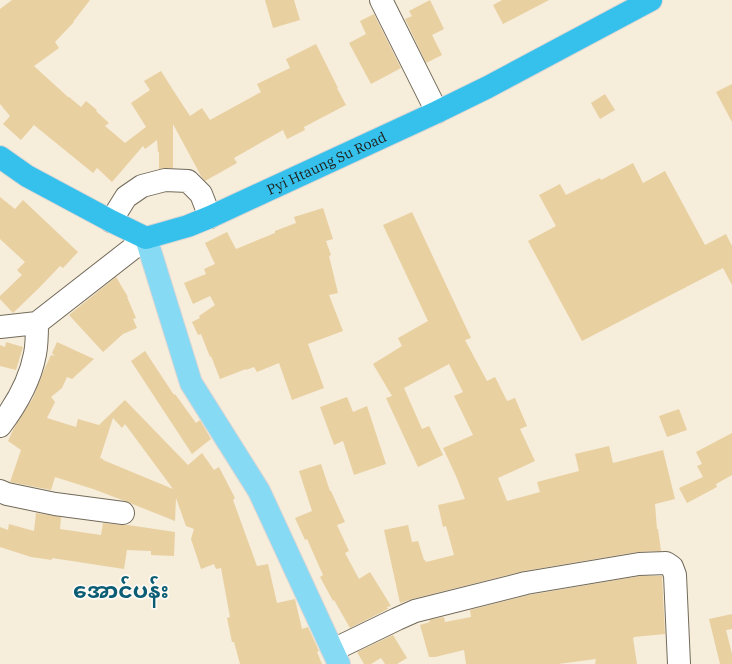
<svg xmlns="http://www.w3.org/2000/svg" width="732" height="664" font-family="'IBM Plex Serif','Noto Sans Myanmar',serif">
<rect width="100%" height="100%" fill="#f7eddb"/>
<path fill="#e8d0a1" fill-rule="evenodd" d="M12 0H90L73 22H74L55 42 59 48 34 66 68 97H69L81 107 86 101 97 110 96 111 109 123 105 126 125 143 146 127 131 103 150 90 144 81 161 71 173 90 190 116 202 108 210 120 261 92 257 84 290 68 286 59 316 44 338 88H337L346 105 304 127 305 130 287 139 283 130 234 158 237 163 205 181 201 176 173 124V168H165L159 169V152H158L157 140 145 149 143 146 112 182 97 168 93 173 34 125 21 140 3 124 10 116 0 104V9Z
M265 0H294L300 20 273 28Z
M430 0 444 29 432 35 442 55 426 63 405 19 412 16 409 11Z
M502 0H549L503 24 493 5Z
M374 14 401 68 371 84 349 43 366 34 360 21Z
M732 84V122L716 92Z
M605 94 615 110 600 119 591 103Z
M633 163 643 183 665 171 705 245 726 234 732 246V285L723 268 582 341 528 241 556 226 539 195 560 184 566 195 600 178 601 180Z
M0 197 15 209 23 200 78 252 63 268 60 266 39 288 13 313 0 299V296L22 275 17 270 25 262 0 239Z
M323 208 333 239 326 241 331 255 329 256 338 293 329 295 343 331 308 344 324 388 292 400 279 363 257 372 254 367 246 370V369L220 379 211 356 210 357 201 334 198 335 192 322 200 318 199 316 215 305 210 296 193 304 184 283 206 274 204 269 215 264 205 243 227 232 236 249 275 233V231L296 223 294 217Z
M412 212 471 338 465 340 487 381 495 377 507 401 515 398 527 426 520 429 535 461 498 478 507 501 540 492 537 482 579 471 575 454 609 446 613 463 663 450 675 499 655 504 657 529H658L661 551 637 552 524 571 412 599 400 603 384 530 408 525 412 542 418 541 424 560H425L426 562 454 555 446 526 443 527 438 505 465 499 456 476 443 448 473 435 454 396 463 392 449 364 404 388 422 429 429 426 443 455 418 467 386 398 392 396 373 364 402 346 398 338 428 321 383 225Z
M116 277 128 297H127L136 318 133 319 137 328 123 334 103 352 69 315 80 306Z
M6 342 23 347 16 370 0 366V345L5 347Z
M57 342 94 359 72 379 67 377 62 388 51 397 55 402 47 418 76 427 78 419 99 425 125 400 188 465 202 453 214 470 219 467 235 498 233 500 257 566 268 564 277 603 295 599 302 629 308 627 319 651 317 652 322 664H240L234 642H232L227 618 230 617 221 568 216 569 214 564 201 569 191 539 194 529 186 526 176 498 175 521 125 501 93 489 55 477 51 490 10 482 21 450 8 441 14 428 33 398 44 370 51 355 55 356 52 353ZM113 418 122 428 125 424 173 489 103 460V459L100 458Z
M145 351 174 395 175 394 196 423 200 420 211 439 192 454 131 361Z
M347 397 353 412 367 406 386 464 354 475 343 441 334 445 320 407Z
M679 409 687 430 667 437 659 416Z
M732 433V475L716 484 717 487 687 503 679 488 703 477 697 466 702 464 696 452Z
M321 464 330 491H331L345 522 337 525 349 551 345 553 359 579 370 572 391 606 387 607 388 609 350 628 334 600 333 601 320 577 323 575 307 539 305 540 295 518 312 511 299 471Z
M36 513 61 517 60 529 101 535 103 523 121 525H128L175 532 174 556 151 555V551L127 550 124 569 52 558V560L31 557 0 547V527L8 530 9 524 34 531Z
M640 576H662L665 634 634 637V638H633L637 664H595L596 659 558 664H466L464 650 435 657H429L420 625 430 622 429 620 444 617 445 622 471 617 470 610 529 595Z
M732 614V629L726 630 732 654V664H720L709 619Z
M393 635 407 658 397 664H385L381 658 371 664H364L357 652Z"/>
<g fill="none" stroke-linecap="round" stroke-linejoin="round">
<defs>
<path id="minor" d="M381 0 437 112
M111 221 126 197 142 186 165 180 188 181 201 194 210 217
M0 327 37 323 146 238
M0 426C16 405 30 381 35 354 37 344 37 333 37 323
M0 491 7 494 55 504 123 513
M333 650 397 619 415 611 526 583 639 564 666 563 672 567 675 575 679 664"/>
<path id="major" d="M146 238 191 383 259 491 339 664"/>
<g id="highway">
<path id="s1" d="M0 157 27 176 111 221 146 238 188 226 210 217 437 112 488 87 651 0"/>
</g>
</defs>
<use href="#minor" stroke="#726a5a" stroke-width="24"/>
<use href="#major" stroke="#d7d6d5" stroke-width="24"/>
<use href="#highway" stroke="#d7d6d5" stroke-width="24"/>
<use href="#minor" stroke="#fff" stroke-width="22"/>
<use href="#major" stroke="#86daf4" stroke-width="22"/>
<use href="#highway" stroke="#35c1ec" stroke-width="22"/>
</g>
<g text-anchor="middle" stroke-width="3.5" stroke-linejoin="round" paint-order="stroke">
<g font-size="14" fill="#1f1c16" stroke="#fffbf4">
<text dy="5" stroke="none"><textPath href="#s1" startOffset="363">Pyi Htaung Su Road</textPath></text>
</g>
<g font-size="22" font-weight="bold" fill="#0a5d74" stroke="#fffbf4">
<text x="121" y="598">အောင်ပန်း</text>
</g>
</g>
</svg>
